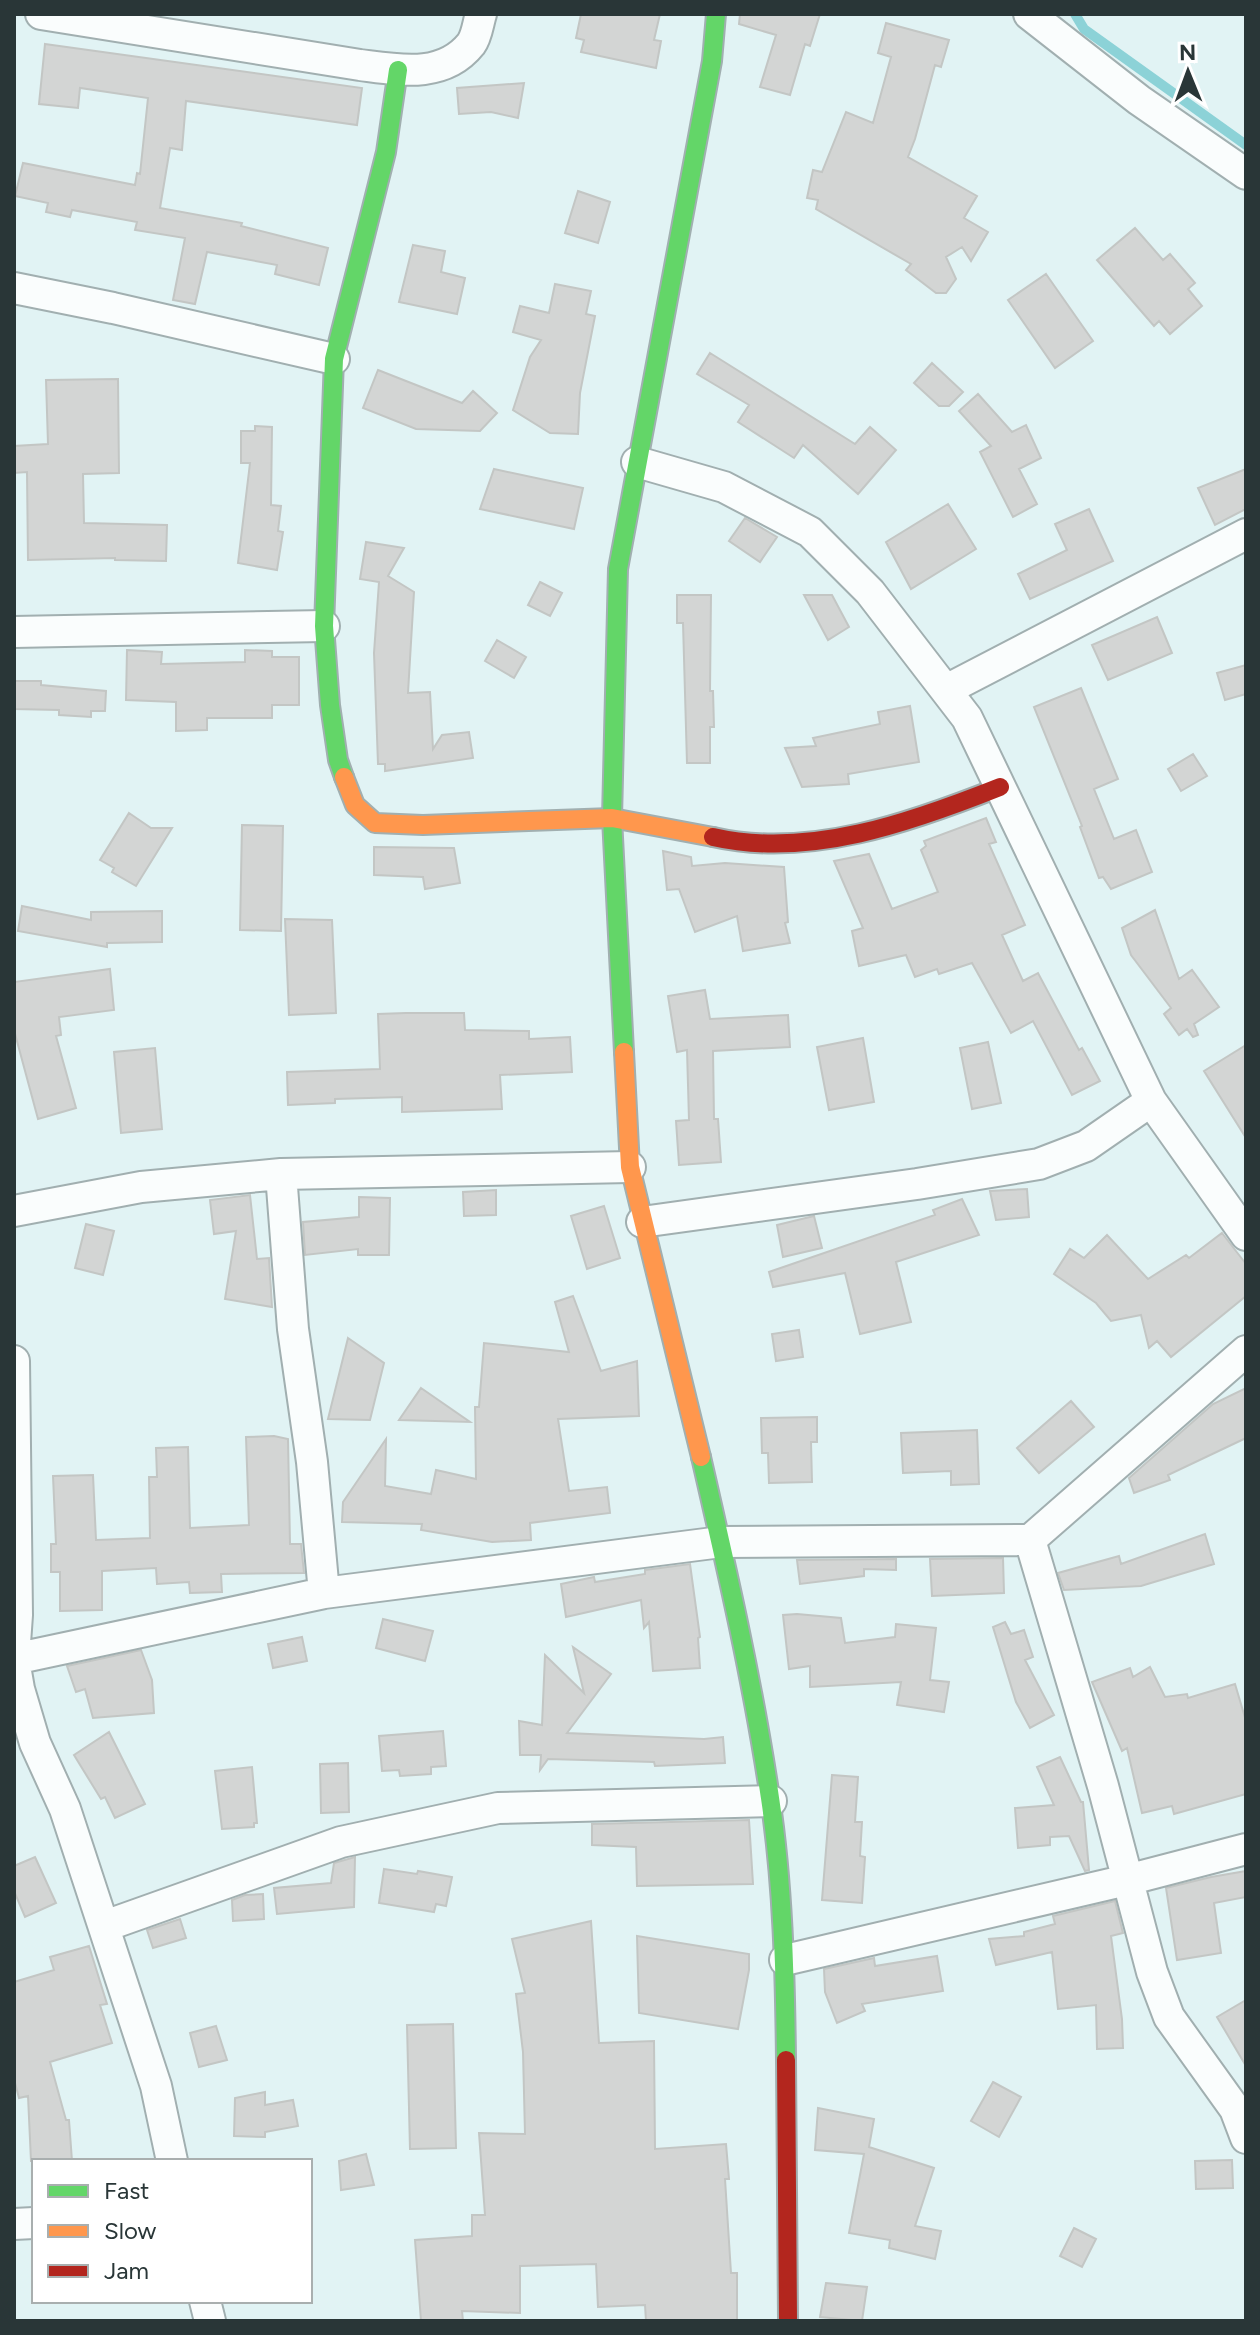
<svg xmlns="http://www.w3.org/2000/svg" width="1260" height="2335" font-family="Figtree,sans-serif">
<rect width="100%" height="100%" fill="#e1f3f4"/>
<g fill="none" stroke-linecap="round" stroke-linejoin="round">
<path stroke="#8cd2d7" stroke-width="10" d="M1075 14 1084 29 1246 145"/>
</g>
<path fill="#d3d5d4" stroke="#c3c6c4" stroke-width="2" d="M581 14H660L654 40 661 41 656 68 581 52 584 40 576 38Z
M740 14H820L810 46 805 44 790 95 760 87 776 35 739 24Z
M886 23 949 40 941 67 935 65 915 139 908 157 977 196 964 218 988 232 971 261 962 247 946 257 956 279 946 293H936L906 270 911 264 816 209 818 200 807 198 813 170 822 172 846 112 873 123 891 57 878 53Z
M45 44 362 88 357 125 186 101 182 150 170 148 160 208 242 223 241 226 328 248 319 285 275 274 277 265 207 252 195 304 173 300 185 238 135 230 137 222 72 210 70 217 46 212 48 203 15 196 23 163 135 185 137 173 140 174 148 98 80 88 78 108 39 104Z
M524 83 518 118 491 112 459 114 457 88Z
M578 191 610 202 598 243 565 233Z
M1135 228 1163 260 1170 254 1195 283 1188 289 1202 306 1170 334 1159 321 1154 326 1097 260Z
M413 245 445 251 441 272 465 278 457 314 399 302Z
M1046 274 1093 341 1055 368 1008 300Z
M555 284 591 291 586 314 595 316 580 393 578 434 550 433 513 410 530 357 541 340 513 332 520 306 549 313Z
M710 353 855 444 870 427 896 450 858 494 803 445 794 458 738 422 749 405 697 374Z
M932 363 963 392 949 406H939L914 383Z
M378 370 462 403 473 391 497 413 480 431 416 429 363 408Z
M118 379 119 473 83 474 84 523 167 525 166 561 115 560V558L28 560 27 472 14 473V446L48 444 46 380Z
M978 394 1012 432 1026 425 1041 458 1019 469 1037 504 1013 517 980 452 991 446 959 411Z
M255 426 272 427 271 505 281 506 278 531 283 532 277 570 238 563 250 463H241V431H255Z
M494 469 583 488 574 529 480 509Z
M1246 469V509L1215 525 1198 488Z
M948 504 976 549 911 589 886 542Z
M1089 509 1113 561 1030 599 1018 574 1067 550 1055 524Z
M745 518 777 537 760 562 729 541Z
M366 542 404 548 388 576 414 592 408 693 430 692 433 749 442 735 469 732 473 758 385 771V764H378L374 653 379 582 360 579Z
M540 582 562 593 550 616 528 605Z
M677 595H711L710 691H713L714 727H710V763H687L683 623H677Z
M804 595H832L849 627 828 640Z
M1157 617 1172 653 1108 680 1092 645Z
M497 640 526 657 514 678 485 661Z
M127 650 162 652 161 664 245 662V650L272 651V657H299V705H272V718H207V730L176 731V702L126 700Z
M1246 665V694L1225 700 1217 673Z
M14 681H41V685L106 691 105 711H91V717L59 715V710L14 709Z
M1081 688 1118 779 1094 789 1114 839 1136 830 1152 872 1111 889 1103 877 1099 878 1080 827 1082 826 1034 707Z
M910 706 919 762 848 774 849 784 802 787 785 748 816 746 813 738 880 724 878 712Z
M1193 754 1207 776 1181 791 1168 769Z
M129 813 151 828H172L136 886 112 872 114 868 100 860Z
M986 818 996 842 989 844 1025 925 1002 935 1023 981 1038 973 1079 1050 1082 1048 1100 1081 1072 1095 1033 1021 1011 1033 972 963 939 974 937 969 915 977 906 955 859 966 852 931 863 928 834 861 869 854 892 909 938 892 921 850 926 846 924 841Z
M242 825 283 826 281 931 240 930Z
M374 847 454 848 460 883 425 889 423 877 374 875Z
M663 851 691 857 692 866 725 863 784 867 788 922 785 923 790 943 743 951 737 916 695 932 679 889 667 890Z
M22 906 91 920V912L162 911V942L107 943V947L18 931Z
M1155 910 1179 979 1192 970 1219 1007 1194 1024 1198 1035 1193 1037 1187 1029 1179 1035 1164 1014 1171 1008 1131 955 1122 928Z
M285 919 332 920 336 1013 289 1015Z
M110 969 114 1010 59 1017 61 1035 56 1036 76 1108 38 1119 14 1030V982Z
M705 990 710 1019 788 1015 790 1047 713 1051 714 1119H718L721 1162 679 1165 676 1121 689 1120 687 1050 677 1052 668 996Z
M406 1013H464L465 1030 529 1031V1039L570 1037 572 1072 500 1075 502 1109 402 1112V1097L335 1099V1103L288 1105 287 1072 380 1069 378 1014Z
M863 1038 874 1102 829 1110 817 1047Z
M988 1042 1001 1103 972 1109 960 1048Z
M1246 1045V1138L1204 1071Z
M155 1048 162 1129 121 1133 114 1052Z
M1027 1189 1029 1217 996 1220 990 1191Z
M496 1190V1215L464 1216 463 1192Z
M250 1195 257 1259 269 1258 272 1307 225 1299 236 1231 214 1234 210 1200Z
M359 1197 390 1198 389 1255H358V1249L305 1255 303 1222 359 1217Z
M962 1199 979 1235 896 1262 911 1322 860 1334 845 1273 773 1287 769 1272 935 1215 933 1210Z
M604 1206 620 1258 587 1269 571 1216Z
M814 1216 822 1248 783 1257 777 1225Z
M86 1224 114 1231 103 1275 75 1268Z
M1222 1233 1246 1264V1296L1171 1357 1157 1341 1149 1348 1141 1315 1111 1321 1096 1303 1054 1274 1070 1249 1084 1258 1107 1235 1148 1279 1186 1255 1189 1258Z
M573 1296 601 1371 637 1361 639 1416 558 1419 569 1491 607 1487 610 1513 530 1523 531 1540 492 1542 421 1530 422 1524 342 1522 343 1502 386 1439 385 1486 431 1494 436 1470 476 1479 475 1407H479L484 1343 569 1352 555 1302Z
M799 1330 803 1357 776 1361 772 1334Z
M348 1338 384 1363 370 1420 328 1419Z
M421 1388 470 1422 399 1420Z
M1246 1388V1438L1168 1475 1170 1480 1134 1493 1129 1478 1213 1404Z
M1071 1401 1094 1427 1039 1473 1017 1448Z
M817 1417V1442H811L812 1482 769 1483 768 1453H762L761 1418Z
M977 1430 979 1484 951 1485V1471L903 1473 901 1433Z
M274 1436 288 1439 290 1544H301L304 1573 221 1574 222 1592 190 1593 189 1582 157 1584 156 1568 102 1571V1610L60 1611V1572H51V1544H56L53 1476 93 1475 96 1540 150 1538 149 1477H157L156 1448 188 1447 190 1528 249 1525 246 1437Z
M1205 1534 1214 1564 1141 1586 1064 1590 1058 1573 1119 1556 1121 1564Z
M1003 1558 1004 1593 932 1596 930 1559Z
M896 1559V1570L864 1569V1576L800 1584 797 1560Z
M690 1564 700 1637 698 1638 700 1668 653 1671 649 1622 644 1628 641 1600 566 1617 561 1584 594 1577 595 1582 645 1574V1570Z
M797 1614 841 1618 845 1643 895 1637 896 1624 936 1628 930 1680 949 1682 944 1712 897 1705 901 1682 810 1687V1666L789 1669 783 1615Z
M383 1619 433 1631 425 1661 376 1648Z
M1005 1622 1011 1634 1024 1630 1033 1657 1025 1660 1054 1715 1030 1728 1016 1702 993 1627Z
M302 1637 307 1661 273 1668 268 1644Z
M573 1647 611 1674 567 1733 704 1739 723 1737 725 1763 655 1766 654 1762 548 1759 540 1770 541 1755H520L519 1721 542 1725 545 1655 584 1693Z
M141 1650 152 1680 154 1713 93 1718 85 1689 76 1692 67 1666Z
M1150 1667 1165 1697 1187 1694 1188 1698 1235 1684 1246 1721V1794L1174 1814 1172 1806 1142 1813 1127 1748 1122 1751 1092 1682 1130 1668 1133 1677Z
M443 1731 446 1766 431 1767V1774L400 1776 399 1770 382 1771 379 1736Z
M109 1732 145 1804 115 1818 105 1797 101 1799 74 1755Z
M1060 1757 1081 1802H1083L1089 1870 1085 1871 1069 1836 1050 1837V1845L1018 1848 1015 1808 1054 1805 1037 1767Z
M348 1763 349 1812 321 1813 320 1764Z
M252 1767 257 1823H254V1827L222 1829 215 1771Z
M832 1775 858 1777 855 1822H862L860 1856 865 1857 862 1903 822 1900Z
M749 1820 753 1884 637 1886 636 1847 592 1845V1824Z
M35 1857 56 1903 25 1917 14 1891V1866Z
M355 1857 354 1907 277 1914 274 1888 331 1883 334 1863Z
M384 1869 417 1874 418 1871 452 1877 446 1906 436 1904 434 1912 379 1903Z
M1246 1871V1897L1214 1903 1221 1953 1177 1960 1166 1888 1211 1877Z
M263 1894 264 1919 233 1921 232 1900 245 1895Z
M1115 1901 1123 1933 1111 1936 1122 2019 1123 2048 1097 2049 1096 2005 1058 2009 1052 1952 996 1965 989 1939 1024 1936V1932L1055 1924 1053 1916Z
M180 1919 186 1938 153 1948 147 1930Z
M591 1921 599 2043 654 2041 655 2149 726 2144 729 2179H725L731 2273H737V2321H646L645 2305 598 2307 596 2264 520 2266V2313L462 2311 463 2321H421L415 2240 472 2236V2215H485L479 2133 525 2134 523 2052 516 1994 525 1993 512 1939Z
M637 1936 749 1954V1970L738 2029 639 2013Z
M89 1946 107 2004 100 2005 112 2043 50 2062 66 2120H69L72 2161H31L28 2096 19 2098 14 2079V1982L54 1970 50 1957Z
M937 1956 943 1991 862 2004 865 2011 837 2023 825 1992 824 1969 874 1958 875 1966Z
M1246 2000V2066L1217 2017Z
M453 2024 456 2148 410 2149 407 2025Z
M216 2026 227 2060 199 2067 190 2033Z
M993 2082 1021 2097 999 2137 971 2121Z
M265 2092V2105L293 2100 298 2126 265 2132V2137L234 2136 235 2098Z
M818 2108 874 2119 869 2147 934 2168 915 2226 941 2231 935 2259 889 2248 890 2240 849 2233 864 2154 815 2150Z
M366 2154 374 2185 341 2190 339 2161Z
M1232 2160 1233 2188 1196 2189 1195 2161Z
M1074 2228 1096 2239 1082 2267 1060 2256Z
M826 2283 867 2287 862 2321 820 2317Z"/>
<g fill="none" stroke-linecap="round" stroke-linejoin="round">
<defs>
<path id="street" d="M41 14 360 65C399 70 443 79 471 44 477 36 478 23 481 14
M1029 14 1139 100 1246 174
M14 288 113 308 334 359
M637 462 724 487 810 532 870 592 967 718 1151 1101 1246 1235
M14 632 324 626
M946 690 1246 534
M281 1174 293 1329 312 1462 324 1593
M14 1211 141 1187 281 1174 630 1167
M642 1222 917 1184 1039 1164 1086 1146 1151 1101
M14 1361 17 1615 14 1657
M1030 1540 1103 1786 1152 1972 1169 2017 1235 2109 1246 2138
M14 1659 324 1593 721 1542 1030 1540 1246 1351
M14 1660 19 1689 35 1743 65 1809 156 2086 172 2161
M105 1926 341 1842 498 1808 771 1801
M785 1960 1127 1880 1246 1849
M14 2224 34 2223
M205 2301 210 2321"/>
<path id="fast" d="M344 777 338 760 330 705 324 626 334 359 386 152 398 70
M624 1052 612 818 618 569 712 61 716 14
M701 1457C727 1570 753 1683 770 1798 783 1884 785 1973 786 2060"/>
<path id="slow" d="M344 777 355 805 375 823 423 825 612 818 713 837
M624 1052 630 1167 701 1457"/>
<path id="jam" d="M713 837C809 859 912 822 1000 787
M786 2060 788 2321"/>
</defs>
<use href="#street" stroke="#a1afb0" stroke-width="34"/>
<use href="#fast" stroke="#a1afb0" stroke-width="22"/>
<use href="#slow" stroke="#a1afb0" stroke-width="22"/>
<use href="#jam" stroke="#a1afb0" stroke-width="22"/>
<use href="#street" stroke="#fafdfd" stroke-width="30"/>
<use href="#fast" stroke="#63d668" stroke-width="18"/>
<use href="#slow" stroke="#ff974d" stroke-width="18"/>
<use href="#jam" stroke="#b3261e" stroke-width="18"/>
</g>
<rect width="1260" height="2335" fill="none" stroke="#293637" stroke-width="32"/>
<rect x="32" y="2159" width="280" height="144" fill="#ffffff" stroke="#a9afaf" stroke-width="2"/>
<rect x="48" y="2185" width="40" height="12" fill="#63d668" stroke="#a9afaf" stroke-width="2"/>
<text x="104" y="2199" font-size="24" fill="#293637">Fast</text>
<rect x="48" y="2225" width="40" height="12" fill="#ff974d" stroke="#a9afaf" stroke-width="2"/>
<text x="104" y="2239" font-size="24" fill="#293637">Slow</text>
<rect x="48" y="2265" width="40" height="12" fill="#b3261e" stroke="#a9afaf" stroke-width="2"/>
<text x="104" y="2279" font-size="24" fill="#293637">Jam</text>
<g transform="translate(1188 72) rotate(359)" stroke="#ffffff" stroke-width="6" paint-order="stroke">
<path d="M0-6L14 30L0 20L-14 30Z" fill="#293637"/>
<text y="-12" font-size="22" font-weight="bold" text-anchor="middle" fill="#293637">N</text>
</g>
</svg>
